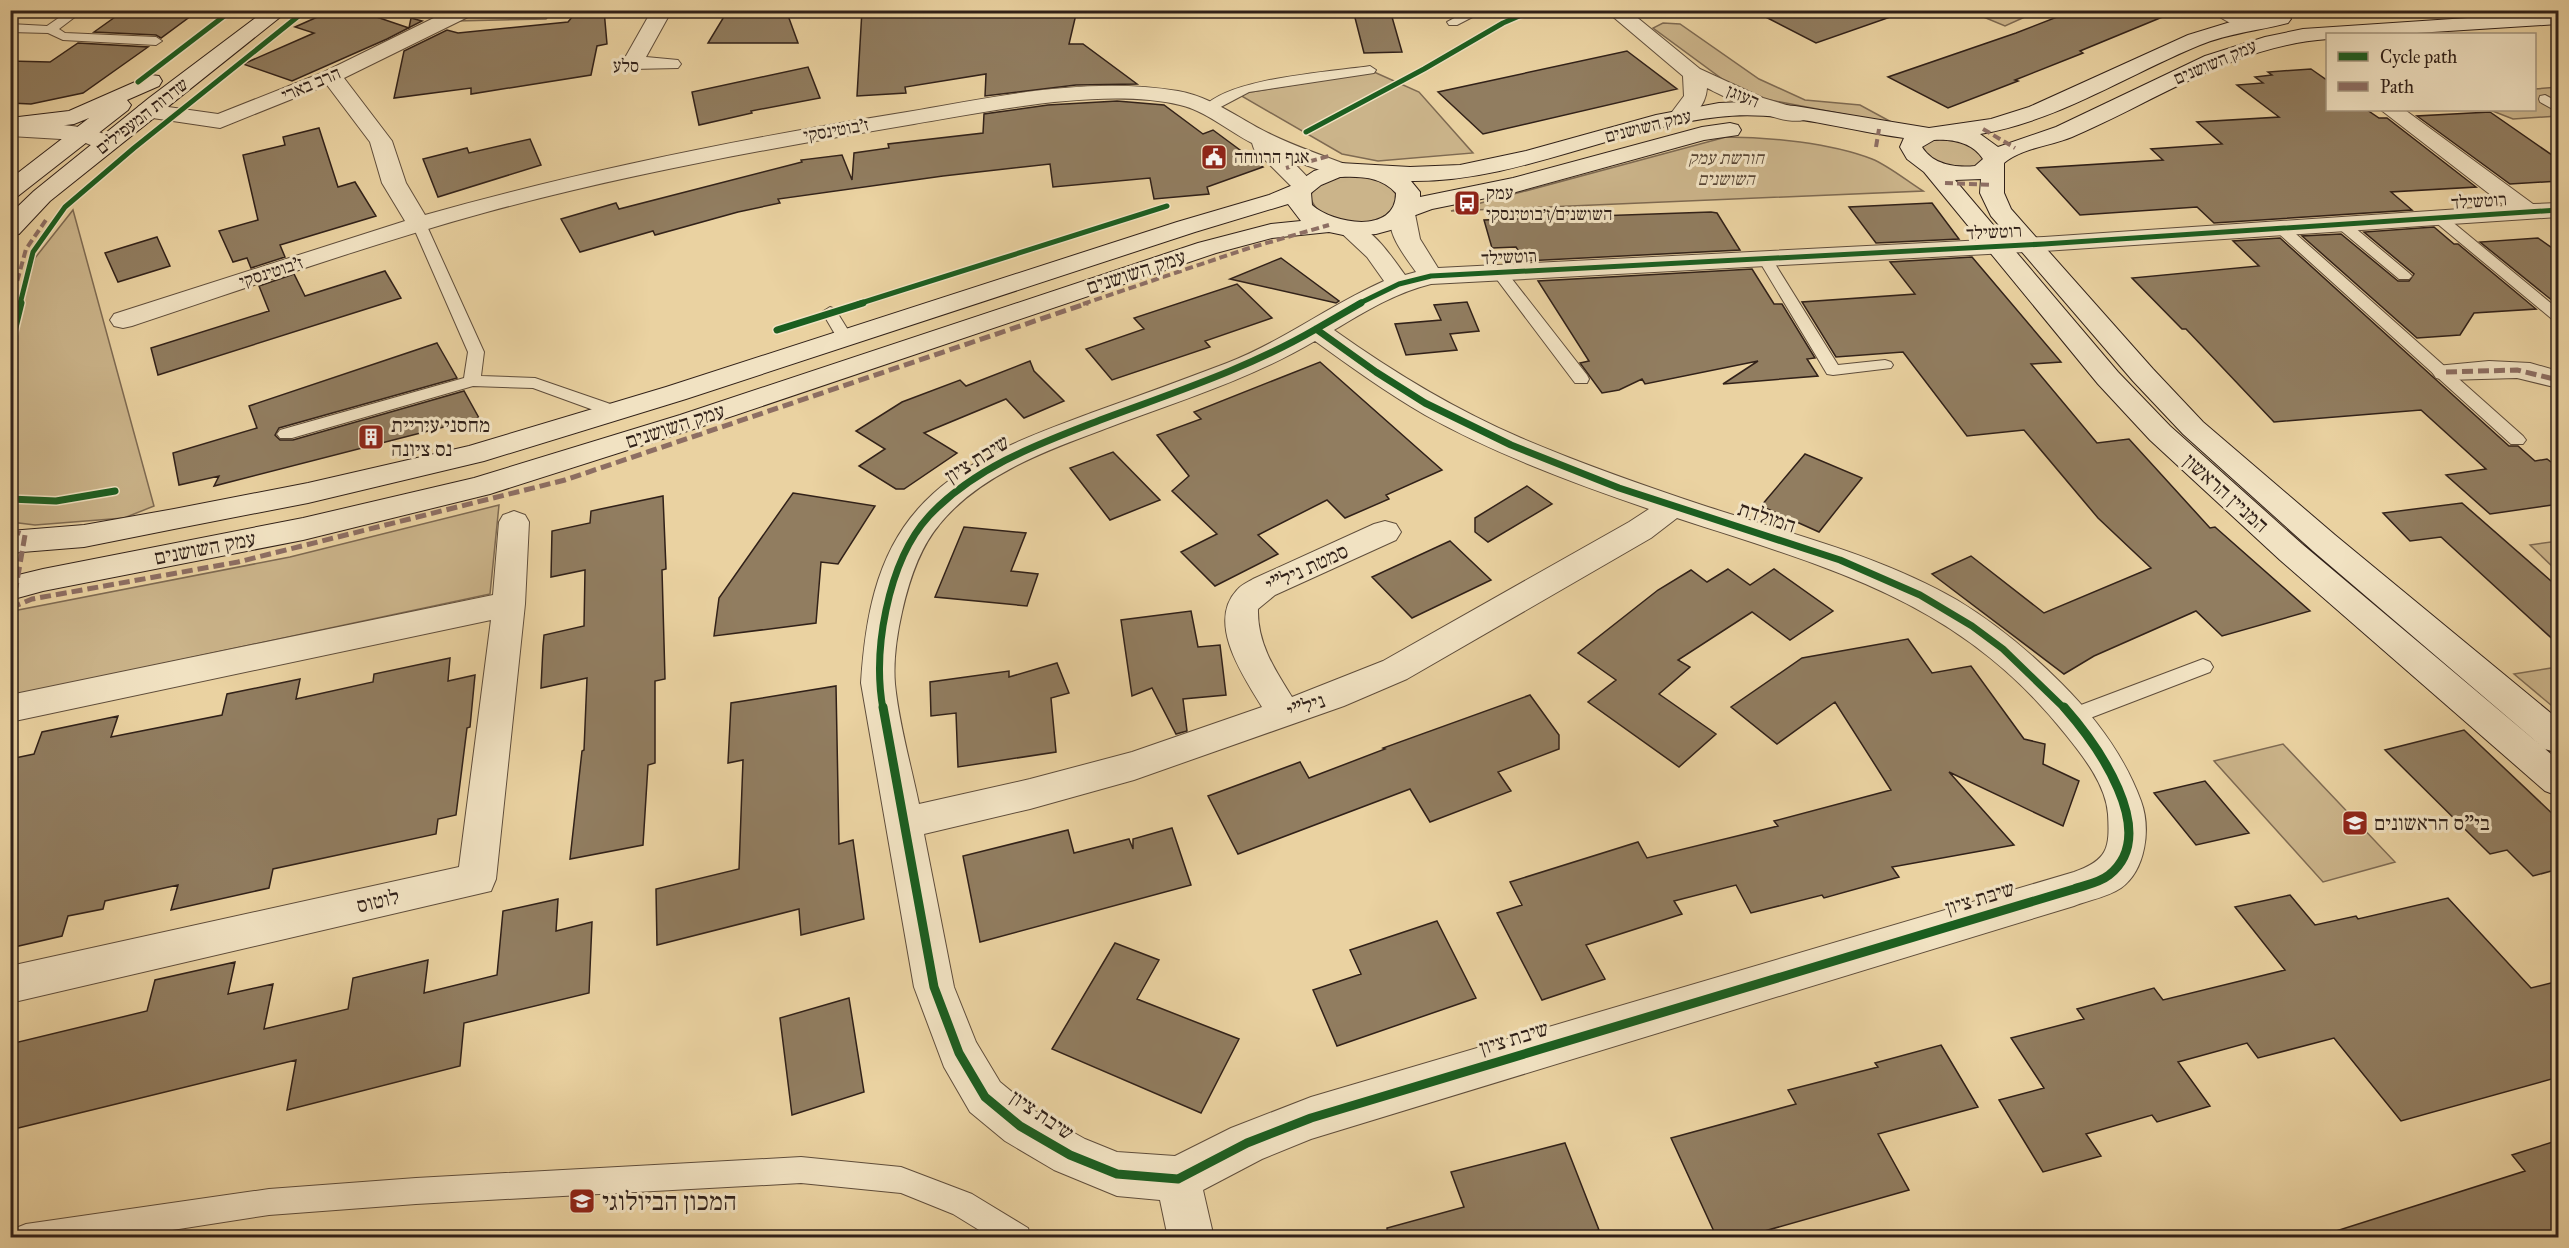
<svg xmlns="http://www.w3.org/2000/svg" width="2569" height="1248" font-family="'IM FELL Great Primer','Frank Ruhl Libre',serif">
<rect width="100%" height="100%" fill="#ead2a1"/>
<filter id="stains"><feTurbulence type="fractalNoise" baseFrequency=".00333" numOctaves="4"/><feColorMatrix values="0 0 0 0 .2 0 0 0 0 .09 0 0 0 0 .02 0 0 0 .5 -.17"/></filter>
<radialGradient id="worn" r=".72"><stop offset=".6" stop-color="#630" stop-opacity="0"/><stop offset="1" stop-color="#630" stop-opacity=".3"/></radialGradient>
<path fill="#cbb48a" stroke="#7e6a52" stroke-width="1.5" d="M484 11H553L546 19 456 21Z
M1969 11H2038L2005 26Z
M1663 23 1680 24 1759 79 1805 100 1860 105 1895 124 1744 95 1653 28Z
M1374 72 1419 92 1473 153 1378 161 1342 154 1238 94Z
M2558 87V116L2513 119 2490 110H2534L2535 89Z
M1952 136 1988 152 1982 168 1935 165 1918 142Z
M1726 137C1770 137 1831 143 1872 159 1889 166 1907 181 1923 191L1451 211Z
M1354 175C1374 177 1391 181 1399 200 1386 232 1318 230 1310 196 1318 180 1338 177 1354 175Z
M73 210 154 506 124 518 35 525 11 522V340L35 258Z
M499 505 490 594 11 696 10 612 13 611 290 557Z
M2558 541V572L2530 545Z
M2558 667V711L2514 674Z
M2283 744 2395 862 2323 882 2214 761Z"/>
<path fill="#917d60" stroke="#312119" stroke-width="1.5" d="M125 10H199L161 38 156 35 94 32Z
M333 10H356L409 28 411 18 422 21 387 39 292 81 243 64 314 33 295 27Z
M578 10H604L607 44 597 46 591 75 471 94V88L394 98 404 51 447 30 458 33 568 22Z
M728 10H786L798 43H708Z
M862 10H1077L1069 44H1083L1137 84 1076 85 985 96 986 74 905 87 906 93 857 96Z
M1353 10H1390L1402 52 1364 53Z
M1752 10H1895L1896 15 1816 43Z
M2075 10 2177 11 2080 51 2083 53 2015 80 2018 81 1948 108 1888 77 2016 33Z
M78 43 148 47 83 93 31 104 10 103V61L50 62Z
M1627 51 1677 89 1483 134 1438 92Z
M808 67 820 98 751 111 752 113 699 125 692 92Z
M2311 69 2328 81V110H2367L2379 118H2387L2476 187 2391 192 2412 210 2214 223 2197 207 2080 215 2037 168 2163 160 2151 149 2222 144 2197 122 2279 117 2237 85 2263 83 2255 77 2272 75 2268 72Z
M1117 101 1164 105 1203 134 1213 130 1263 167 1207 187 1209 194 1154 199 1150 178 1053 187 1050 164 943 176 778 199 780 203 738 212 655 235 653 231 580 252 561 219 616 203 619 209 802 162 801 160 842 155 852 180 854 153 889 148 888 144 983 133 984 114 1048 105Z
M2490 112 2559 160V181L2510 184 2417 116Z
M319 128 338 187 355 182 376 216 280 245 285 257 251 268 247 258 233 262 219 231 258 220 243 155 285 145 283 137Z
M530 139 541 165 438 197 423 159 467 148 469 153Z
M1932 203 1959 239 1876 243 1849 207Z
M1711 212 1717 213 1740 250 1525 261 1516 247 1492 248 1484 220Z
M2434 227 2454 244H2458L2536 309 2474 313 2460 335 2417 338 2302 236 2341 234 2398 281H2409L2414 274 2364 232Z
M157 237 170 266 118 282 105 253Z
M2280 238 2509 446H2518L2535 461 2547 459 2559 468V504L2490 514 2446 475 2486 469 2421 410 2274 422 2186 329H2182L2132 278 2259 266 2233 241Z
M2538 238 2559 253V306L2480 242Z
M1972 257 2061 362 2031 364 2097 443 2129 439 2210 528 2215 527 2310 611 2222 636 2196 611 2094 656 2064 674 1932 574 1971 556 2044 613 2151 568 2098 518 2024 430 1967 436 1903 352 1836 357 1802 302 1915 294 1890 262Z
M1281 258 1339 301 1336 303 1230 279Z
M1752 269 1774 304H1782L1815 358 1807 359 1818 376 1723 384 1758 361 1645 384 1642 379 1619 390 1602 393 1580 363 1589 361 1538 281Z
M385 271 401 298 158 375 151 348 269 311 259 286 294 274 305 296Z
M1237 284 1272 318 1205 341 1210 347 1112 380 1086 349 1144 329 1134 318Z
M1467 302 1479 331 1450 334 1457 350 1406 355 1395 324 1441 320 1434 305Z
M437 343 457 378 279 428 275 435 280 440H293L464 391 479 418 214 486 219 476 179 485 173 453 257 428 249 406Z
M1030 361 1034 371 1064 401 1024 418 1006 399 924 433 957 453 904 489H896L859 466 885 449 856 431 902 402 960 380 966 386Z
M1320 362 1442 470 1386 495 1389 499 1345 518 1327 500 1258 535 1278 554 1215 586 1181 552 1217 534 1172 491 1189 476 1157 435 1201 419 1194 412Z
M1113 452 1160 500 1110 520 1070 468Z
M1805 454 1862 478 1819 532 1761 506Z
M1527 486 1552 504 1488 542 1475 532V518Z
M793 493 875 506 838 564 821 562 816 623 714 636 719 598Z
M663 496 666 569 662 570 665 679 655 681V763L648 765 643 845 570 859 582 751 584 750 587 678 541 688 543 646 544 635 584 626 585 570 551 577 552 531 590 523 591 511Z
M2462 503 2559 588V645L2441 537 2410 541 2383 513Z
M964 527 1026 533 1011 571 1038 574 1027 606 935 597Z
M1450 541 1491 580 1412 618 1372 577Z
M1728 569 1750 585 1774 569 1833 611 1790 640 1752 612 1678 660 1690 667 1659 694 1716 734 1679 767 1588 702 1616 680 1578 653 1658 590 1691 570 1707 582Z
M1191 611 1198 647 1220 645 1226 695 1183 699 1187 731 1176 734 1152 688 1132 696 1121 620Z
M1908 639 1932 673 1971 666 2024 739 2045 744 2043 764 2079 781 2063 826 1949 772 2014 845 1892 867 1899 877 1824 898 1822 895 1751 913 1736 885 1674 901 1682 914 1586 945 1605 979 1542 1000 1497 913 1522 905 1510 882 1638 842 1647 858 1778 826 1774 821 1891 790 1835 702 1777 744 1731 707 1802 658Z
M450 658 448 681 475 675 470 727 467 728 456 815 438 819 436 834 273 869 269 888 171 910 178 885 105 901 103 909 68 916 62 936 10 948V759L34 754 42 732 118 716 111 737 222 715 227 694 300 679 296 699 373 682 374 674Z
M1057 663 1069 693 1051 698 1056 752 958 767 956 713 931 716 930 682 1009 671V677Z
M836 686 839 844 853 840 864 919 801 935 799 909 657 945 656 889 739 869 743 760 728 763 731 703Z
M1530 695 1559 735V749L1498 772 1511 791 1430 822 1410 789 1238 854 1208 796 1300 762 1309 778 1385 749 1383 748Z
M2464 730 2559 820V869L2533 876 2507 850 2490 854 2385 750Z
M2205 781 2249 833 2196 845 2154 793Z
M1172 828 1191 885 980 942 963 856 1068 830 1074 853 1129 839 1133 849V839Z
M2290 895 2315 925 2356 916 2358 919 2448 898 2531 988 2559 981V1077L2401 1121 2334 1038 2258 1058 2247 1043 2178 1062 2210 1106 2157 1122 2152 1115 2086 1134 2101 1156 2043 1172 1999 1100 2044 1088 2011 1038 2084 1019 2077 1009 2154 988 2163 1000 2285 970 2235 907Z
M558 899 556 931 592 922 589 993 464 1023 460 1066 287 1110 296 1060 10 1130V1044L147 1011 155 980 235 962 228 994 273 984 264 1029 348 1009 353 978 428 960 424 993 497 975 503 911Z
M1437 921 1476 998 1337 1046 1313 990 1361 974 1350 950Z
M1115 943 1159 960 1137 999 1239 1039 1201 1113 1052 1049Z
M849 998 864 1092 792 1115 780 1018Z
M1941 1045 1978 1107 1878 1134 1909 1190 1740 1238H1717L1671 1138 1796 1104 1788 1090 1878 1067 1875 1063Z
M2559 1140V1238H2337L2336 1231 2525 1171 2512 1155Z
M1565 1143 1599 1230 1570 1238H1388L1387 1228 1464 1207 1451 1172Z"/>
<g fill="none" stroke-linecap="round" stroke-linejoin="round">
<defs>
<path id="lane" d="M70 10H84L59 29 65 33 156 37 162 41 156 45 63 40 48 33 10 32V24L47 26Z
M1469 10H1486L1457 25H1449L1447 22Z
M1370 66 1376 70 1374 73 1249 92 1215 110 1210 111 1204 107C1229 78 1330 72 1370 66Z
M2545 95 2558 102V112L2540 102 2539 99 2540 96Z
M2439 214 2444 215 2558 309V321L2552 319 2434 221 2432 218Z
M419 220 426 224 484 352 481 376 535 378 622 408 624 412 622 416H610L533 388 473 386 292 438H280L277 434 280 430 464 378 468 352 412 224Z
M2343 221 2348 222 2409 273 2412 276 2409 279H2399L2338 228 2336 225Z
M2282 225 2287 226 2523 436 2526 440 2523 444H2511L2277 232 2275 229 2277 226Z
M1765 255 1772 259 1838 365 1885 360 1891 362 1893 365 1891 368 1833 375 1827 374 1758 259Z
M1500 268 1505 270 1587 375 1589 379 1587 383H1575L1492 273Z
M830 307 835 309 853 338 851 341 845 343 839 341 822 312Z
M2203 659 2210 662 2213 667 2210 672 2072 725 2065 723 2062 717 2065 711Z
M801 1157 901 1167 972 1194 1028 1228 1031 1238H992L953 1214 901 1193 801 1183 416 1204 269 1215 121 1238H13L16 1228 26 1224 269 1189 416 1178Z"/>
<path id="street" d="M450 10H477L474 14 344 78 392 141 406 183 425 215C584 170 745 138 907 112 995 97 1088 76 1178 91 1212 97 1238 118 1268 133 1294 146 1321 155 1348 165L1352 170 1348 175 1340 177 1291 160 1316 186 1312 191 1304 193 1296 191 1254 149 1252 143C1228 131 1206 111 1180 105 1105 87 990 111 914 124 771 148 627 174 487 212 367 245 250 287 132 326L123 328 114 326 110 320 114 314 405 221 382 183 370 142 327 85 220 128 139 116 136 111 139 106 147 104 218 114 324 72Z
M652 10H672L646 57 678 60 681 64 678 68 632 69 625 67 622 63Z
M1605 10H1628L1700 69 1763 98 1804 110 1807 115 1804 120C1780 126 1729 99 1707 88 1706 106 1690 125 1672 121L1669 116 1684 96 1683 76Z
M2212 10C2228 10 2247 9 2257 23L2254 27C2240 31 2227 21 2215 14Z
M2381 110H2405L2533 204 2558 203V217L2044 251 1431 284C1395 293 1366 311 1334 330 1393 372 1454 409 1521 438 1582 464 1645 486 1708 507 1792 534 1881 556 1957 600 1995 623 2030 652 2061 683 2096 718 2124 755 2141 801 2151 828 2146 870 2121 888 2108 897 2089 900 2074 906L1311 1139 1262 1159 1203 1190 1214 1238H1168L1160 1200 1117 1196 1054 1170 1005 1141 970 1112 944 1067 914 987 861 683C865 622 875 557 918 509 962 459 1030 436 1091 413 1136 397 1182 380 1227 363 1283 341 1330 305 1384 281L1367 257 1336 228 1339 223C1366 216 1391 256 1405 275L1416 272C1405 256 1381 228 1394 209L1403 207 1412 209 1415 214 1420 239 1438 268 2044 237 2505 206ZM1315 341C1351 367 1387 393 1425 415 1495 454 1573 483 1649 509L1629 522 1383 661 1292 697C1275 670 1257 643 1258 609L1275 595 1396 540 1401 532 1396 524 1385 521 1374 524 1253 579C1248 582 1241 585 1237 590 1206 623 1244 677 1262 707L1132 752 1030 779 919 804C911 765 899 724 895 684 893 661 897 634 902 612 909 581 919 549 939 525 978 476 1045 451 1102 430 1173 403 1249 380 1315 341ZM1677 518C1832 569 1959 600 2066 735 2083 756 2106 785 2108 814 2110 848 2108 860 2074 872L1311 1097 1231 1128 1175 1156 1117 1152 1085 1139 1035 1111 1000 1082 976 1042 954 987 924 834 1030 809 1134 780 1344 706 1407 679 1651 538Z
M10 122C36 124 102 122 117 144L114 149 106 151 78 140 10 136Z
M2489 361 2530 363 2558 371V388L2517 378 2446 380 2436 378 2432 372 2436 366Z
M514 511 525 515 529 522 525 604 496 879 491 891 10 1003V966L459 867 491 620 10 722V695L493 595 499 522 503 515Z"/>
<path id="secondary" d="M266 10H289L50 201 19 234 10 236V214L34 191 149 98Z
M2558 12V24L2401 34H2328V39C2232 46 2157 101 2072 137 2050 146 2022 148 2004 163V193L2011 209 2153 369 2203 422 2335 535 2558 719V753L2545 749 2313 551 2183 434 2133 381 1991 216 1980 193 1981 179 1955 180 2118 372 2170 426 2302 544 2558 760V796L2545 791 2280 560 2150 440 2098 384 1924 172 1907 159 1900 147 1904 138C1842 130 1781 109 1718 117 1614 129 1517 182 1411 181L1420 192V197L1513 178 1702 127 1730 123 1738 125 1741 130 1738 135 1704 140 1516 192 1432 209 1413 216 1398 228 1376 234 1348 236 1329 232 1272 238 1216 253 700 427 490 494 303 540 43 591 10 600V577L43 569 303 518 474 478 680 415 1198 243 1271 224 1301 221 1288 204 1195 232 686 399 484 461 308 503 174 529 84 547 10 553V531L84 525 174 509 308 483 469 446 666 387 1177 222 1269 195 1293 185 1314 171 1340 163 1410 167 1460 165 1526 151 1656 115 1719 103 1743 102 1795 106 1929 128 1991 119 2029 107 2188 35 2237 20 2281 13 2288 15 2291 19 2288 23C2258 31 2228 33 2200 45 2127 75 2058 121 1980 134L1998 147 2056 127 2205 56 2265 37 2303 29ZM1934 140C1952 139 1972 142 1983 159L1975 166C1956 168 1933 165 1922 147ZM1340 177C1361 176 1381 177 1396 193 1396 235 1333 224 1312 205L1311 193 1321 185Z
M151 75 159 76 162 81 159 86 127 100 131 105 128 110 18 196 10 198V179L89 118 74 124 10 132V118L69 111Z"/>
</defs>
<use href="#lane" stroke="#5f4d3b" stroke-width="2"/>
<use href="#street" stroke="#5f4d3b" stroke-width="2"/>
<use href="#secondary" stroke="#312119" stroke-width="2"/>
<use href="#lane" fill="#f1e2c2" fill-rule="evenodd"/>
<use href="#street" fill="#f1e2c2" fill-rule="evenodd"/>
<use href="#secondary" fill="#f1e2c2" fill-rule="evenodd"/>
<path stroke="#8d6e63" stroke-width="4" stroke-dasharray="8 4" stroke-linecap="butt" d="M1983 129 2015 148
M1876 147 1879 129
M1286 168 1329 156
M1945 183 1992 185
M11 304 26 249 48 217
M1083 304 1246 249 1329 225"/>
<path stroke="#8d6e63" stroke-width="5" stroke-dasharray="11 5" stroke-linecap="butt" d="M10 307 11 303
M2446 372 2517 370 2558 380
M10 530 25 535 16 587 10 602
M10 608 32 599 238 562 565 480 1088 303"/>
<defs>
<path id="cycleway-far2" d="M138 82 232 10
M1306 132 1424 69 1503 23 1533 10
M20 304 33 252 65 207 134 148 306 10
M858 304 1167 206
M1358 304 1399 284 1431 276 2044 244 2558 210"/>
<path id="cycleway-far1" d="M1316 329 1376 372 1425 403 1511 445 1619 488 1840 560 1920 595 1972 626 2003 649 2065 709
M1316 329 1361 303
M777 330 863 303
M10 348 21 303
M10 499 56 501 115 491
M883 709C877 676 879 643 886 610 893 577 906 541 929 516 976 466 1041 443 1103 419 1175 392 1249 368 1316 329"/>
<path id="cycleway" d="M883 707 934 987 959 1053 985 1097 1020 1126 1070 1155 1117 1174 1178 1179 1247 1143 1311 1118 2074 889C2085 885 2099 883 2109 875 2162 833 2095 742 2064 707"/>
</defs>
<use href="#cycleway-far2" stroke="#f1e2c2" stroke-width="8"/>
<use href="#cycleway-far1" stroke="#f1e2c2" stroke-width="10"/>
<use href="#cycleway" stroke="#f1e2c2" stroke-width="13"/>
<use href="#cycleway-far2" stroke="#1b5e20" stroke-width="5"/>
<use href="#cycleway-far1" stroke="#1b5e20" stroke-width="7"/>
<use href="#cycleway" stroke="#1b5e20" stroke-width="9"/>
</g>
<defs>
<symbol id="civic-square" viewBox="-11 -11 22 22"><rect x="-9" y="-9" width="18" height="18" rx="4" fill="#8f2418" stroke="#f1e2c2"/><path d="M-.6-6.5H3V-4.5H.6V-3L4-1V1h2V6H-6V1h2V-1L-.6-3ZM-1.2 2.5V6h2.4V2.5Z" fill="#fff"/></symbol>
<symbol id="bus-square" viewBox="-11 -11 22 22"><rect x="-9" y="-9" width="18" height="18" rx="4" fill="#8f2418" stroke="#f1e2c2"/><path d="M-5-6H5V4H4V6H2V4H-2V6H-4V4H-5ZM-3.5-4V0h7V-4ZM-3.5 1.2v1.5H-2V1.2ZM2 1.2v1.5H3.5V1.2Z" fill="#fff"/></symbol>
<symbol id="building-square" viewBox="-11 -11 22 22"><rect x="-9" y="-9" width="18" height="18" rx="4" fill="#8f2418" stroke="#f1e2c2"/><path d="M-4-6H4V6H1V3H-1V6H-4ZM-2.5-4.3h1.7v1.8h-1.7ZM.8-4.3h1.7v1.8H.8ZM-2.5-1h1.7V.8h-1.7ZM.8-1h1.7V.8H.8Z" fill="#fff"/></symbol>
<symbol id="school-square" viewBox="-11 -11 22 22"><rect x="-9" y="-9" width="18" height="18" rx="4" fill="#8f2418" stroke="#f1e2c2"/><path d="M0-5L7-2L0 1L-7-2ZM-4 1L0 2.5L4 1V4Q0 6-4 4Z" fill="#fff"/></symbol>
<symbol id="university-square" viewBox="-11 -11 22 22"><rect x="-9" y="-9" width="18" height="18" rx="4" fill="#8f2418" stroke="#f1e2c2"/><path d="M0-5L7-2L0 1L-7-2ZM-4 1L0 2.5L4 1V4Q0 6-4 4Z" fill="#fff"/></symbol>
</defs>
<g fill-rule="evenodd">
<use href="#civic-square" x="1199" y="142" width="30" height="30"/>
<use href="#bus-square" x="1452" y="188" width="30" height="30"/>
<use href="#building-square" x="356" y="422" width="30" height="30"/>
<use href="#school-square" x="2340" y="808" width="30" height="30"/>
<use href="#university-square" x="567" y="1186" width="30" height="30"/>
</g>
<g text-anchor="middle" stroke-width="6" stroke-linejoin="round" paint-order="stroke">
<g font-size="18" fill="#312119" stroke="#f1e2c2">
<text transform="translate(2215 62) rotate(-23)" y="6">עמק השושנים</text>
<text transform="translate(311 84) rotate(-23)" y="6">הרב בארי</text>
<text transform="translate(1743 96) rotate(23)" y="6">העוגן</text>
<text transform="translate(142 116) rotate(-38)" y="6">שדרות המעפילים</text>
<text transform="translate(1648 126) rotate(-14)" y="6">עמק השושנים</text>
<text transform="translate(836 130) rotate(-10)" y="6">ז'בוטינסקי</text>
<text transform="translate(2479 201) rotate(-4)" y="6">רוטשילד</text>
<text transform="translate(1994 232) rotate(-3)" y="6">רוטשילד</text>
<text transform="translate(1509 257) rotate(-3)" y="6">רוטשילד</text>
<text transform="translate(271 272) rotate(-18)" y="6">ז'בוטינסקי</text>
</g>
<g font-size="18" fill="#312119" stroke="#f1e2c2">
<text x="626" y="72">סלע</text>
</g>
<g font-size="18" fill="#312119" stroke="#f1e2c2" text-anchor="start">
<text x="1234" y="163">אגף הרווחה</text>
<text x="1486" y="199">עמק<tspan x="1486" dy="21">השושנים/ז׳בוטינסקי</tspan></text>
</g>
<g font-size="18" font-style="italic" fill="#584635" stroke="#f1e2c2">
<text x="1726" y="164">חורשת עמק<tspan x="1726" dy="21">השושנים</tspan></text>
</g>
<g font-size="21" fill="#312119" stroke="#f1e2c2">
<text transform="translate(1136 272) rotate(-18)" y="7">עמק השושנים</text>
<text transform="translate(675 426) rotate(-18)" y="7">עמק השושנים</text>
<text transform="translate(977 459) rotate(-32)" y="7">שיבת ציון</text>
<text transform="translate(2226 493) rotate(42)" y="7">המניין הראשון</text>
<text transform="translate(1767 517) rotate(18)" y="7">המולדת</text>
<text transform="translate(205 548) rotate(-11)" y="7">עמק השושנים</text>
<text transform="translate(1307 568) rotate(-25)" y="7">סמטת ניל"י</text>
<text transform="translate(1306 706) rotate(-20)" y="7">ניל"י</text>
<text transform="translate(1980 898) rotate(-17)" y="7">שיבת ציון</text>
<text transform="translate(378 901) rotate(-13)" y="7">לוטוס</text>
<text transform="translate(1514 1038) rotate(-17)" y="7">שיבת ציון</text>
<text transform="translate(1042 1115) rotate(34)" y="7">שיבת ציון</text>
</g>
<g font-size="21" fill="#312119" stroke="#f1e2c2" text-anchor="start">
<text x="391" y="432">מחסני עיריית<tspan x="391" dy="24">נס ציונה</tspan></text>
<text x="2374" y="830">בי"ס הראשונים</text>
</g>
<g font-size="26" fill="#312119" stroke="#f1e2c2" text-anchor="start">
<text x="602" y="1210">המכון הביולוגי</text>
</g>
</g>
<rect width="2569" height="1248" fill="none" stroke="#ead2a1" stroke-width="36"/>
<rect x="12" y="12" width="2545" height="1224" fill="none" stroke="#312119" stroke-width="3"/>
<rect x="18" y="18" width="2533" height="1212" fill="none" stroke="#312119" stroke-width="1.5"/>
<rect x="2326" y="33" width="210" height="78" fill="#f1e2c2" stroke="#a4957e" stroke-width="1.5"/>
<rect x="2338" y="52" width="30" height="9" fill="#1b5e20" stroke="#a4957e" stroke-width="1.5"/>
<text x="2380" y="63" font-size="18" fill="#312119">Cycle path</text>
<rect x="2338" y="82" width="30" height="9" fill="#8d6e63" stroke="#a4957e" stroke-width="1.5"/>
<text x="2380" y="93" font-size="18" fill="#312119">Path</text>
<rect width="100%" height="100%" filter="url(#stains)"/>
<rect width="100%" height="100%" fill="url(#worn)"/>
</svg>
